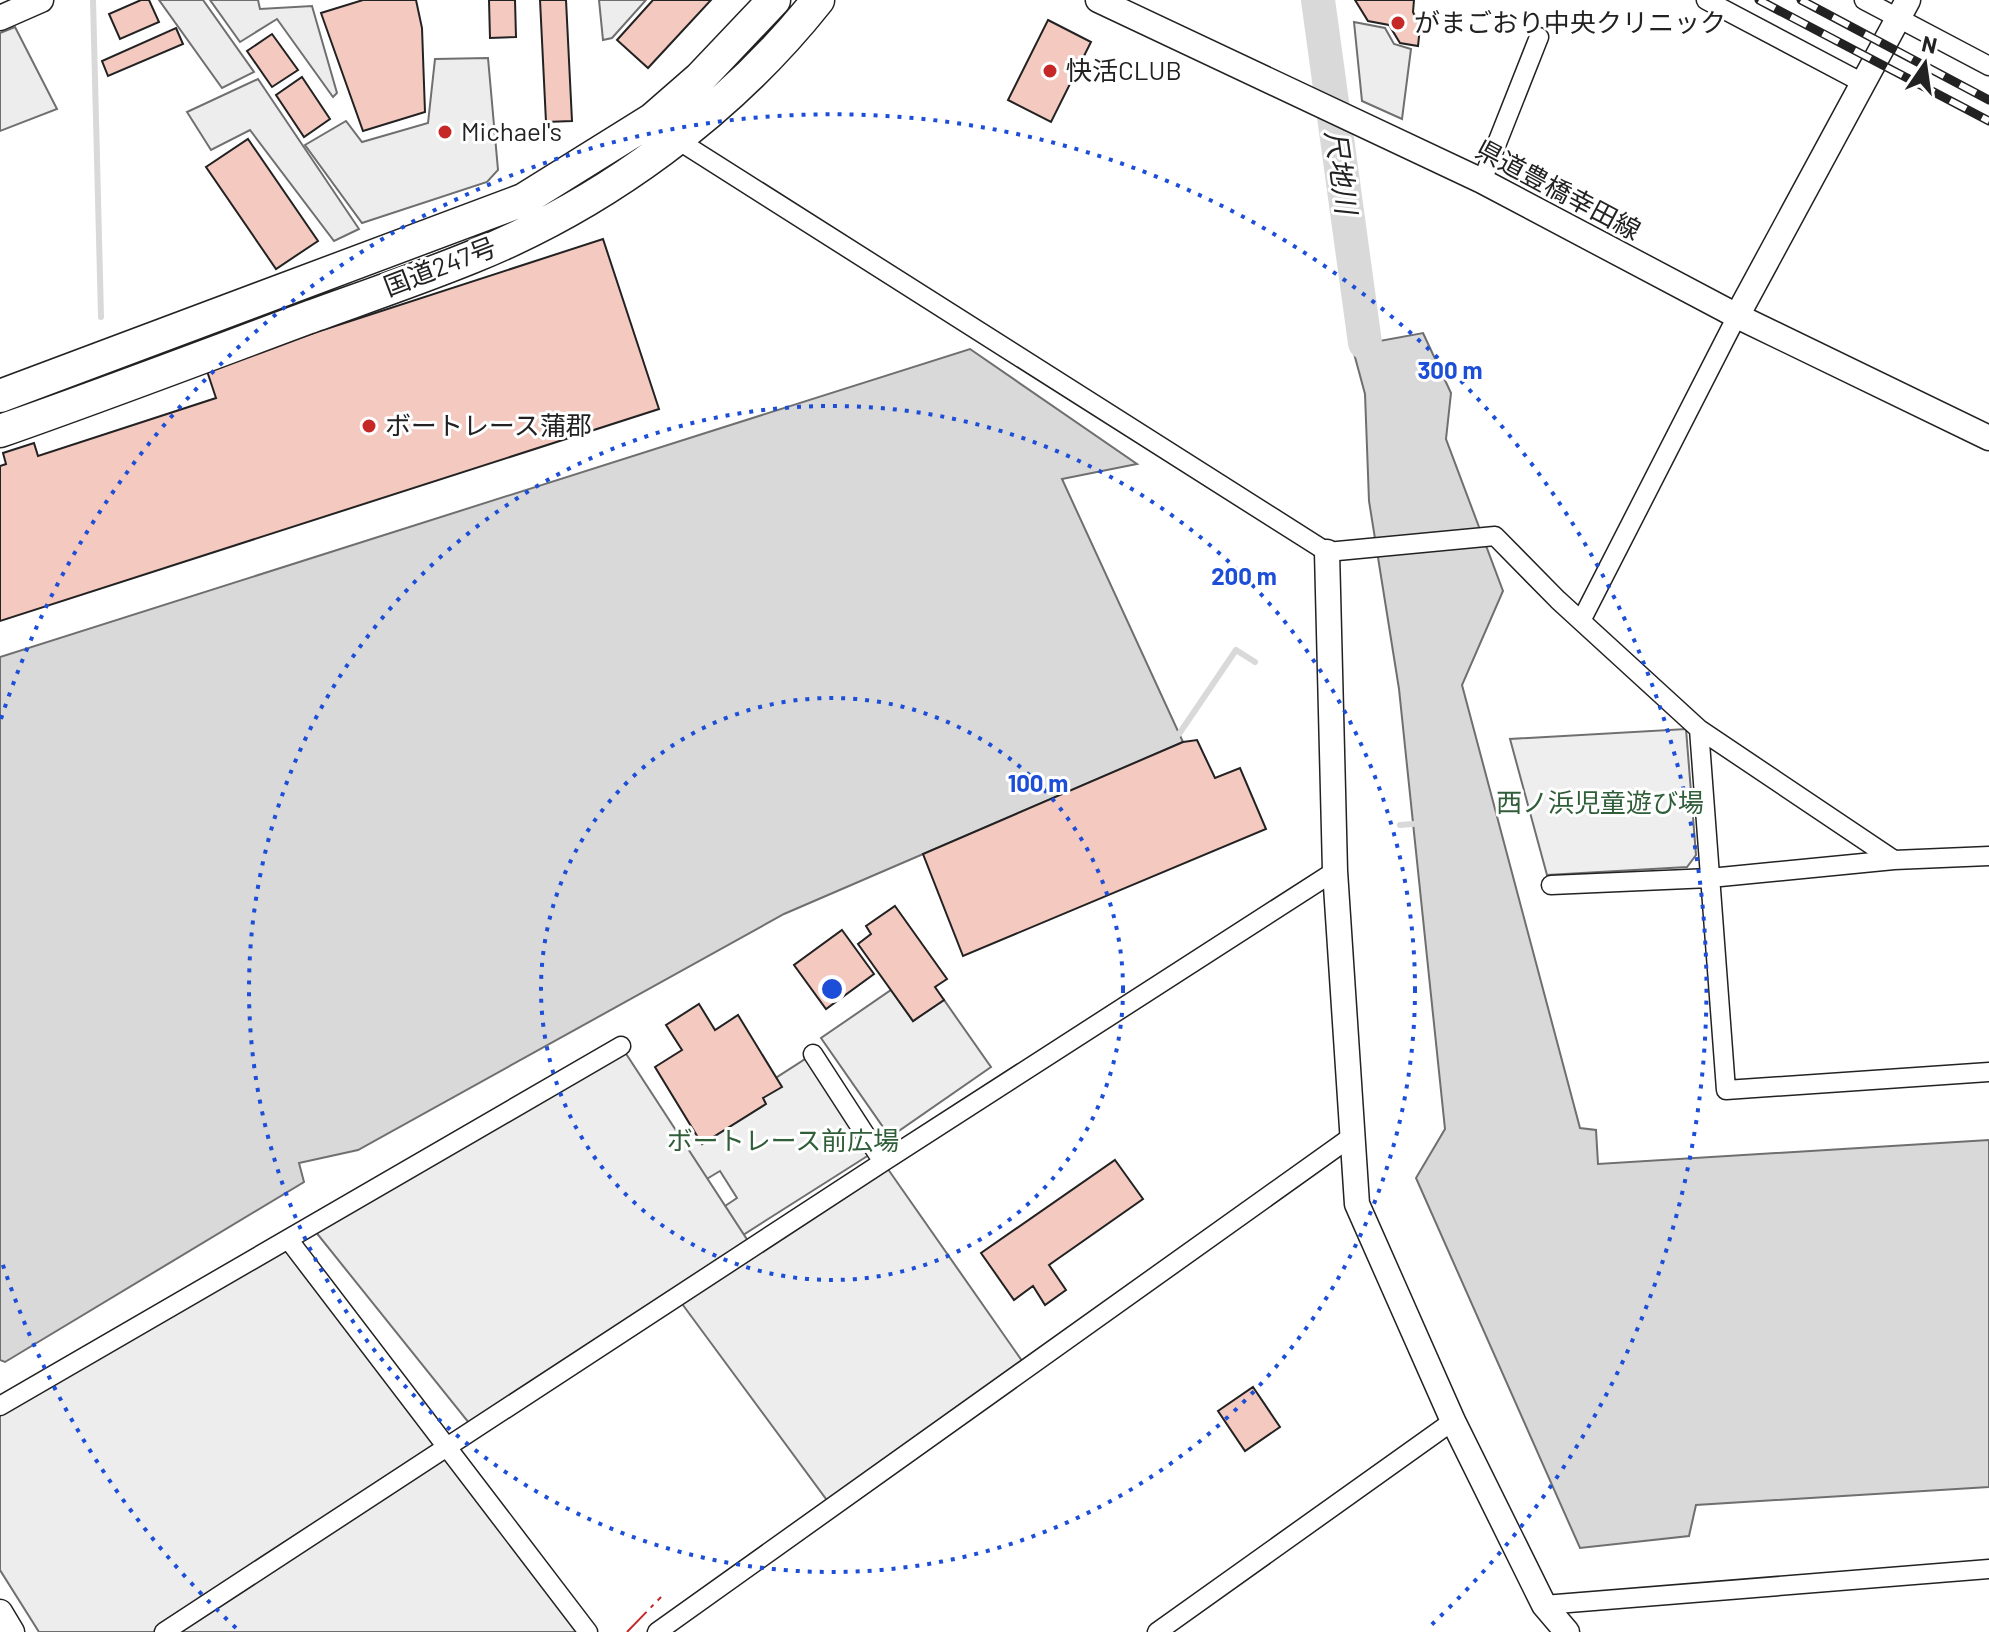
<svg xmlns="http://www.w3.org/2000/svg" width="1989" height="1632" font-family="Barlow,'Noto Sans JP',sans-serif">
<rect width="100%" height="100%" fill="#fff"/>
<path fill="#eee" stroke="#6f6f6f" stroke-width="2" d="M1686 729 1696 855 1687 867 1547 875 1510 739Z
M813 1054 869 1155 743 1235 725 1206 737 1198 720 1171 705 1180 679 1140Z"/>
<path fill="#ededed" stroke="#6f6f6f" stroke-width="2" d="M159 0H203L254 72 222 88Z
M210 0H258L260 9 312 6 337 93 333 97 277 19 240 42Z
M599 0H646L612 38 603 40Z
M1354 22 1385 28 1394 44 1411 49 1402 119 1362 101Z
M15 27 57 109 0 131V33Z
M488 58 498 170 487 182 362 223 305 145 346 121 362 142 428 123 435 59Z
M258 79 359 229 334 241 250 130 211 150 187 112Z
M891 990 913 1021 944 1000 991 1067 890 1137 821 1038Z
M621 1046 752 1247 883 1162 1027 1368 832 1507 677 1297 473 1428 311 1226Z
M288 1239 588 1632H39L0 1570V1406Z"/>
<path fill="#d9d9d9" stroke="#6f6f6f" stroke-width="2" d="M1423 333 1451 393 1446 439 1503 591 1462 685 1580 1128 1596 1130 1598 1164 1989 1140V1487L1696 1505 1689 1536 1580 1548 1416 1178 1445 1129 1399 689 1369 501 1365 394 1352 346Z
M970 349 1137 464 1062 479 1183 742 784 914 358 1150 299 1163 304 1182 5 1362 0 1360V657Z"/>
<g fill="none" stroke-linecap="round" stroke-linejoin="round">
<path stroke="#d9d9d9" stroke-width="6" d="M93 0 101 317
M1174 735 1179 734 1236 650 1255 662
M1400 825 1413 824"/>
<path stroke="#d9d9d9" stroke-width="34" d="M1318 0 1365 343"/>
</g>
<path fill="#f3c9c0" stroke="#222" stroke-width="2" d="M141 0H149L159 22 120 39 109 14Z
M363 0H416L422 28 425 112 363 131 321 13Z
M489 0H515L516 37 490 38Z
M540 0H566L572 121 546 122Z
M653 0H711L648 68 617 40Z
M1355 0H1414L1413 12 1420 27 1418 46 1400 43 1389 25 1368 21Z
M1048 20 1091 42 1051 122 1008 100Z
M176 28 183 44 108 76 102 61Z
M272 34 298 70 272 87 247 51Z
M302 77 330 119 304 137 276 95Z
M248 139 318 241 276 269 206 167Z
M603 239 659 409 0 621V466L6 464 3 453 34 443 38 456 216 398 206 368Z
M1197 740 1215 778 1240 768 1266 829 963 956 923 854 1183 742Z
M895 906 947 979 935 987 944 1000 913 1021 858 944 871 934 866 926Z
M842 930 874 974 826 1009 794 965Z
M699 1004 715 1030 738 1015 782 1087 763 1098 766 1104 702 1144 655 1067 682 1050 666 1025Z
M1115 1160 1143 1199 1049 1265 1066 1290 1045 1305 1033 1286 1014 1300 981 1253Z
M1253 1387 1280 1427 1245 1451 1218 1411Z"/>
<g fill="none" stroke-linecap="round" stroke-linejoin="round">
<defs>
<path id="street" d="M1706 0 1861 82
M1864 0 1989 66
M676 139 1327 552 1495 536 1558 600 1699 729 1894 860 1989 856
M1482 181 1539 37
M1582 619 1737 316
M1699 729 1726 1090 1989 1072
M1551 885 1710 878 1894 860
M813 1054 883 1162
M288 1239 588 1632
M0 1406 621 1046
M1544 1605 1989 1569
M164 1632 883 1162 1335 871
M657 1632 1351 1137
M1157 1632 1453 1421"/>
<path id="secondary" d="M1098 0 1482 181 1737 316 1989 438
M0 18 41 0
M1737 316 1908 0
M1327 552 1335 871 1357 1204 1453 1421 1544 1605 1567 1632
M0 1612 12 1632"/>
<path id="highway" d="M0 396 523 200 653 119 700 78 774 0
M0 431C103 395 205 356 307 318 362 298 418 279 472 257 604 204 730 111 818 0"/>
</defs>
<use href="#street" stroke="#222" stroke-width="21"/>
<use href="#secondary" stroke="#222" stroke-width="27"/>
<use href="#highway" stroke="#222" stroke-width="35"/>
<use href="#street" stroke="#fff" stroke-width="18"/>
<use href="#secondary" stroke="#fff" stroke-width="24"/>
<use href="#highway" stroke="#fff" stroke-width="32"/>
<defs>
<path id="rail" d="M1759 0 1989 121
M1801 0 1989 100"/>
</defs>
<use href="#rail" stroke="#222" stroke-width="9"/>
<use href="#rail" stroke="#fff" stroke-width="6" stroke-dasharray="18" stroke-linecap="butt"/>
<path stroke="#c62828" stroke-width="2" stroke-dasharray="28 6 4 6" stroke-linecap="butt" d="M627 1632 661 1597"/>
</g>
<g fill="none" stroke="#1d4ed8" stroke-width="4" stroke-dasharray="4 8">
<circle cx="832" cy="989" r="291"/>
<circle cx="832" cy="989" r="583"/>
<path d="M236 1628A874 874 0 0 1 1 1259M1 719A874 874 0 1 1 1428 1628"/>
</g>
<g fill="#c62828" stroke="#fff" stroke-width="3">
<circle cx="1398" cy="23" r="8"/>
<circle cx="1050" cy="71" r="8"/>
<circle cx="445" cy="132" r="8"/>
<circle cx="369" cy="426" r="8"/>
</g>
<g text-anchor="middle" stroke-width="6" stroke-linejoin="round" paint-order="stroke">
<g font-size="26" fill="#222" stroke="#fff" text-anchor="start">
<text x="1414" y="32">がまごおり中央クリニック</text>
<text x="1066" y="80">快活CLUB</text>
<text x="461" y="141">Michael's</text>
<text x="385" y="435">ボートレース蒲郡</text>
</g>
<g font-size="26" fill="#222" stroke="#fff">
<text transform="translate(1558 190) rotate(28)" y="9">県道豊橋幸田線</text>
<text transform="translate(440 267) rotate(-21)" y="9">国道247号</text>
</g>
<g font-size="26" fill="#2f5e38" stroke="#fff">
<text x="1600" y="812">西ノ浜児童遊び場</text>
<text x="783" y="1150">ボートレース前広場</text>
</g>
<g font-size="28" font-style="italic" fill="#222" stroke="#fff">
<text transform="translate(1341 172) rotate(82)" y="10">尺地川</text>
</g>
</g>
<circle cx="832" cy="989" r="12" fill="#1d4ed8" stroke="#fff" stroke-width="4"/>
<g font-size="24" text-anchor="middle" font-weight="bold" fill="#1d4ed8" stroke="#fff" stroke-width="6" stroke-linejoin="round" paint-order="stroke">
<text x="1450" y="379">300 m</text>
<text x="1244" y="585">200 m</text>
<text x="1038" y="792">100 m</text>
</g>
<g transform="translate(1925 64) rotate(13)" stroke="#ffffff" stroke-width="6" paint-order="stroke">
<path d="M0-6L14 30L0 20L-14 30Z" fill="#222222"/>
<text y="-12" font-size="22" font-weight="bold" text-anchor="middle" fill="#222222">N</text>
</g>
</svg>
